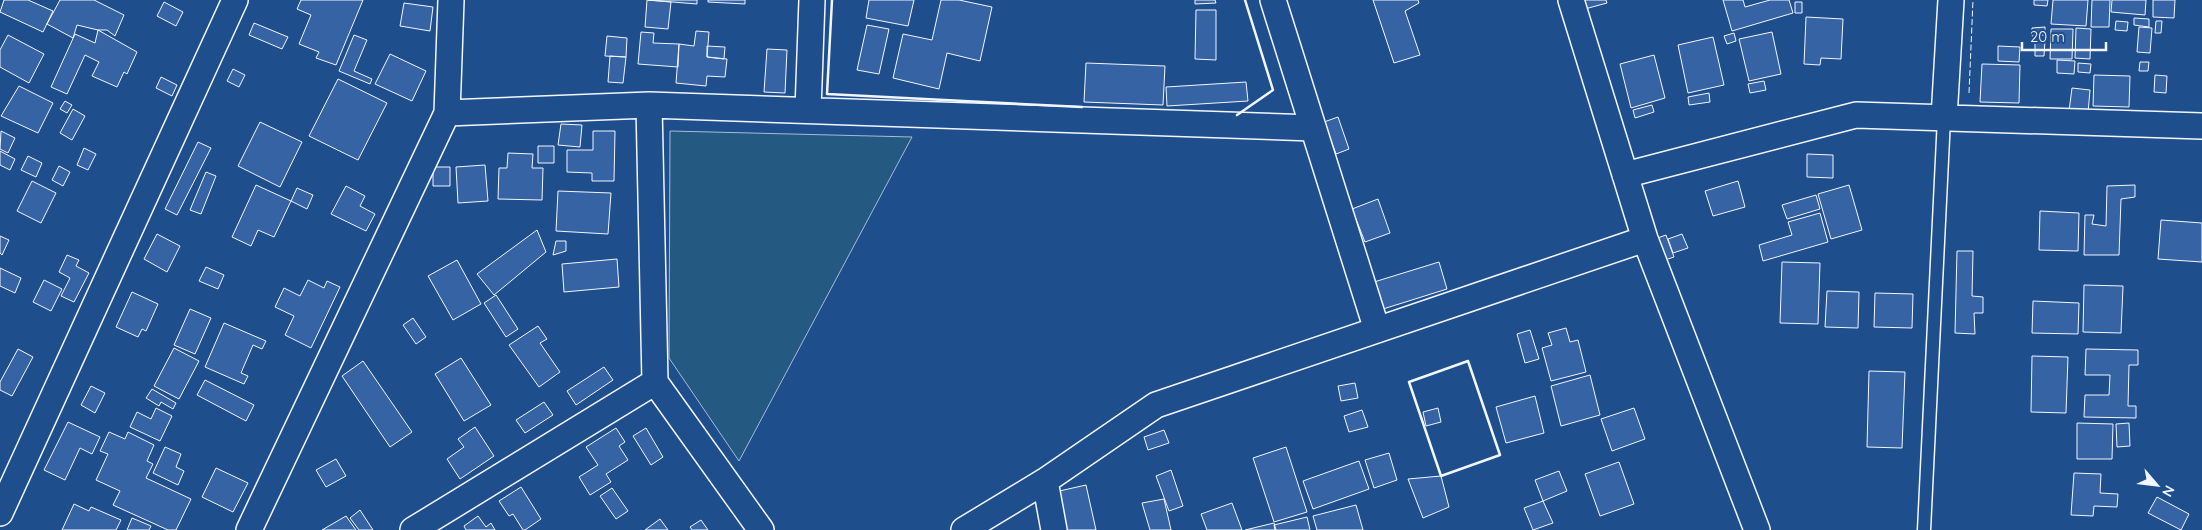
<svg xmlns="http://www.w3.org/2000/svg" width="2202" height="530" font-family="Quicksand,sans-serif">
<rect width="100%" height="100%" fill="#1f4e8c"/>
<path fill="#245a82" stroke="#a8bbd7" d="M670 131 912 137 739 461 669 358Z"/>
<path fill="#3563a3" stroke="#f2f6ff" d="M4 0H28L53 11 43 32 0 12Z
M60 0H94L124 15 115 36 107 30H98L77 25 73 38 47 24Z
M301 0H363L336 65 316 58 319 52 299 44 311 15 297 9Z
M647 0 671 2 668 29 645 27Z
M648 0H697V4Z
M708 0H745V4L708 2Z
M869 0H914L908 26 866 18Z
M941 0H959L992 7 980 61 947 53 939 89 893 78 903 34 932 40Z
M1195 0H1215L1216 3 1195 4Z
M1373 0H1418L1419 3 1405 11 1420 55 1394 63Z
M1578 0H1606L1607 3 1581 10Z
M1723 0H1743L1745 7 1770 0H1789L1793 13 1732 31Z
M2034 0H2048L2047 6 2034 5Z
M2053 0H2088L2086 26 2051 24Z
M2092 0H2110L2109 27H2091Z
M2112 0H2146L2145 15 2111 12Z
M2153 0H2175L2174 18 2153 17Z
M164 2 183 12 176 26 157 16Z
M1795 2H1802V13H1795Z
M404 3 433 7 430 31 400 26Z
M1196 10H1216V60L1195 59Z
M1806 17 1843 19 1841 59 1821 58 1820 65 1804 64Z
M2134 18 2149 19V27L2134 25Z
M2116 21 2128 22 2127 31 2115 30Z
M2156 21H2162L2161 33H2155Z
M254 23 288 37 282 49 249 35Z
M867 25 889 29 879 74 857 70Z
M2045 27V35L2032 36V28Z
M2139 27 2152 28 2150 53 2137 52Z
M2076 28 2091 29 2090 59 2075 58Z
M2051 29H2073L2072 59H2050Z
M98 30 137 52 127 74 124 72 117 87 92 76 99 62 85 55 67 94 51 87 75 34 95 43Z
M696 31 709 32 707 57 727 59 725 77 707 76 706 86 676 83 679 44 694 46Z
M641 32 654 33 653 43 679 44 678 67 638 64Z
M1772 32 1781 74 1749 81 1739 39Z
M1734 33 1736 41 1727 44 1724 36Z
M8 35 44 54 29 83 0 67V50Z
M354 35 367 40 354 71 372 79 370 84 339 71Z
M607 36 627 38 626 57 605 56Z
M1713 37 1724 85 1688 93 1678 45Z
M2035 40H2045L2044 56H2035Z
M707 46 725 47 724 59 707 57Z
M1998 46 2020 47 2019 62 1998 61Z
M767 49 787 50 785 93 764 92Z
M390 54 426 71 412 101 375 84Z
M1654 55 1665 98 1631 108 1620 64Z
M610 56 626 57 623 83 608 82Z
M2057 60 2075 61 2074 74 2057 73Z
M2140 62H2149L2148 71H2139Z
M1086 63 1165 66 1163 105 1084 102Z
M2078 63 2091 64 2090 73 2078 72Z
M1982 64 2020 65 2019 103 1980 102Z
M233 69 245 75 239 87 227 81Z
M2094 75 2130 76 2129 107 2093 106Z
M2155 75 2167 76 2166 93 2154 92Z
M161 77 177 85 172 96 156 88Z
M338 79 387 103 358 160 309 136Z
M1764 81 1766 90 1750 93 1748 84Z
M1246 82 1248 101 1167 106 1166 87Z
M19 86 53 103 38 133 1 116Z
M2072 88 2090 90 2088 113 2069 111Z
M1709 93 1710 102 1689 105 1688 97Z
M65 101 72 105 67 113 60 109Z
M1652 105 1654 112 1635 118 1633 110Z
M73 109 85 116 72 140 60 133Z
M1338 117 1349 149 1336 154 1324 122Z
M260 122 302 142 280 187 238 166Z
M561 124 582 125 580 147 558 145Z
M1 131 15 138 8 153 0 149Z
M593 131H615L614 181H592V173L567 172V150H593Z
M198 142 211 148 177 215 165 209Z
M538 146H554V163H538Z
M84 148 96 154 88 170 77 165Z
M0 151 15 159 10 170 0 165Z
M508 153 533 154 532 168H543L542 200 498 199 499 168H507Z
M1807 154 1833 155V178L1807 177Z
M28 156 42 163 36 177 21 170Z
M485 165 488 201 458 203 456 167Z
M59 166 70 172 63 186 52 180Z
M433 167H450V186H433Z
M206 172 216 176 201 214 190 210Z
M32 181 56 193 41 223 17 211Z
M1738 181 1745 207 1713 216 1705 191Z
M256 185 291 201 274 237 258 230 251 246 232 237Z
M1849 185 1862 230 1831 239 1818 194Z
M2135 185V197L2121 199 2119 255H2084L2085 215H2094L2092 224 2106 226 2107 186Z
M346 186 365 196 360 206 375 214 366 231 331 214Z
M297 188 313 195 307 209 291 201Z
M558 191 611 193 608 234 556 231Z
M1816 195 1820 209 1787 219 1782 205Z
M1378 199 1390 233 1365 242 1352 209Z
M2040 211 2079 213 2078 251 2039 250Z
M1820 213 1828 242 1763 261 1759 245 1792 235 1788 222Z
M2161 220 2202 223V262L2158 259Z
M537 230 546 252 494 295 477 274Z
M157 234 180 246 167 272 144 259Z
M1682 234 1688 248 1673 253 1668 239Z
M1666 235 1674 257 1659 262 1652 240Z
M0 236 9 240 2 255 0 253Z
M556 241H566V251L553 255Z
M1957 251H1973L1972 296 1983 297V313H1974L1975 334 1955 333Z
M67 255 79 260 76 266 89 273 74 302 61 296 70 278 59 272Z
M617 259 619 287 564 292 562 264Z
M457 260 481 304 453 320 428 276Z
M1439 262 1447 289 1383 309 1374 282Z
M1782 262 1820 263 1818 324 1780 323Z
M206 267 224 275 218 289 199 281Z
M0 268 21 278 15 293 0 286Z
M44 280 62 289 51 311 33 302Z
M308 280 324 288 327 281 340 287 311 348 285 335 294 316 275 307 284 288 300 296Z
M2084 285 2123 286 2121 333 2083 332Z
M1827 291 1859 292 1858 328 1825 327Z
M132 292 158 304 146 331 142 329 138 337 116 327Z
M1875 293 1913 294 1912 328 1874 327Z
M496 295 518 329 506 337 484 303Z
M2033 301 2079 303 2078 334 2032 333Z
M190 309 211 318 195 354 174 345Z
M413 318 426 337 416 344 403 325Z
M224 323 266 341 262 349 253 345 241 373 248 376 244 384 205 367Z
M538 326 547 339 540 343 560 372 539 387 509 345Z
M1566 328 1570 342 1578 340 1586 372 1551 381 1542 348 1552 345 1548 333Z
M1530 330 1539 359 1525 363 1517 334Z
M174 348 199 361 179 399 154 386Z
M18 349 33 357 12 396 0 390V382Z
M2086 349 2138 350V365H2129L2128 406H2136V418L2084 417 2085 395H2109L2110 375H2085Z
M2032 356 2068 357 2066 413 2031 412Z
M461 358 491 405 464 421 435 374Z
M363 361 412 432 390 447 342 376Z
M604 367 613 380 576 405 567 391Z
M1869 371 1905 372 1902 448 1867 447Z
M1590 375 1600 415 1561 426 1551 386Z
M205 380 254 405 246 421 197 395Z
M1355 383 1358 398 1341 401 1338 386Z
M91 386 105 393 95 413 81 405Z
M152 389 176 403 173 409 161 402 159 406 146 398Z
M1535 396 1544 433 1506 443 1496 407Z
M544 402 553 415 525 433 516 420Z
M156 408 172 416 160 441 130 427 137 412 151 419Z
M1438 408 1441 422 1426 426 1423 412Z
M1634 408 1645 439 1612 451 1601 419Z
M1362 410 1368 427 1349 432 1344 416Z
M68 422 100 437 92 454 80 448 65 480 44 470Z
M2077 423 2113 424 2112 459H2077Z
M2129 423 2130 446 2117 447 2116 424Z
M475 427 494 456 460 479 447 459 464 447 458 439Z
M616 428 625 442 619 446 628 460 606 474 611 482 590 495 579 477 598 465 586 447Z
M646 428 663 457 651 465 633 436Z
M1164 430 1169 443 1148 450 1144 437Z
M109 432 125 439 128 432 154 445 147 461 153 464 146 478 191 499 176 530H168L113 505 120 491 96 480 108 454 100 451Z
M165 447 181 454 176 467 184 471 178 485 153 473Z
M1286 447 1307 512 1274 522 1253 458Z
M1389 453 1397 480 1374 488 1365 460Z
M336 459 346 476 326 487 316 470Z
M1359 461 1369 489 1313 509 1303 481Z
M1619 462 1634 504 1600 516 1585 474Z
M216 468 248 483 233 512 202 497Z
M1171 470 1183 506 1169 511 1156 476Z
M1559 471 1567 491 1543 501 1535 480Z
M2074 473 2101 474 2100 493 2118 494 2117 507 2094 506 2093 516 2071 515Z
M1441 476 1449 507 1423 518 1408 479Z
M1086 485 1096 530H1064L1055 492Z
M521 487 541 519 525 530H523L513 514 509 516 499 501Z
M612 488 628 511 616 519 600 496Z
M2157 497 2189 514 2181 530 2148 513Z
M1164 499 1171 530H1150L1142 503Z
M1543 501 1553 523 1533 530 1524 508Z
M1232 503 1242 530H1207L1201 514Z
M74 504 89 511 91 507 121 520 116 530H62Z
M1356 505 1363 530H1317L1313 516Z
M360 510 373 530H359L350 518Z
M346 516 356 530H322Z
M478 516 486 527 491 523 495 530H466L464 526Z
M1307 517 1310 530H1275L1274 525Z
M132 518 151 526 149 530H127Z
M660 519 668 530H645Z
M701 520 708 530H692L690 527Z
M1274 523 1276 530H1245Z"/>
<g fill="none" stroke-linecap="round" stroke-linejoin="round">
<defs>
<path id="lane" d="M1924 530 1944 118"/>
<path id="street" d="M1273 0 1377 330
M1571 0 1645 239 1757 530
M649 105 655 382 761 530
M808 110 812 0
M447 113 649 105 1313 128
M1944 118 1951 0
M1625 175 1856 115 2202 126
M1045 481 1054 530
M0 513 235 0
M249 530 447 113 451 0
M413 530 655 382
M964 530 1045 481 1156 405 1645 239"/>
</defs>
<use href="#lane" stroke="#f2f6ff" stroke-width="15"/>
<use href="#street" stroke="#f2f6ff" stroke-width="28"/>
<use href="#lane" stroke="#1f4e8c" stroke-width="12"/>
<use href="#street" stroke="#1f4e8c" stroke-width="25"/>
<path stroke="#f2f6ff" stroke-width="1" stroke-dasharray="6 2.5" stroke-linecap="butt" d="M1969 93 1973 0"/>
<path stroke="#f2f6ff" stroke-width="2.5" d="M832 0 827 94 1082 107
M1237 115 1273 90 1245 0
M1468 361 1500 455 1441 476 1409 382Z"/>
</g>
<g transform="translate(2157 485) rotate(118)" stroke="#1f4e8c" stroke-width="4" paint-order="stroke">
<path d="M0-4L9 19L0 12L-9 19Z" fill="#f2f6ff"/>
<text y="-8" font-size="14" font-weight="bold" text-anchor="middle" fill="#f2f6ff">N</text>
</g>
<path d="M2022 42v8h84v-8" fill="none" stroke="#f2f6ff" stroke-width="2.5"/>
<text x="2030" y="42" font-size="15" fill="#f2f6ff" stroke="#1f4e8c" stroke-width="4" paint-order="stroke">20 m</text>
</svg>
